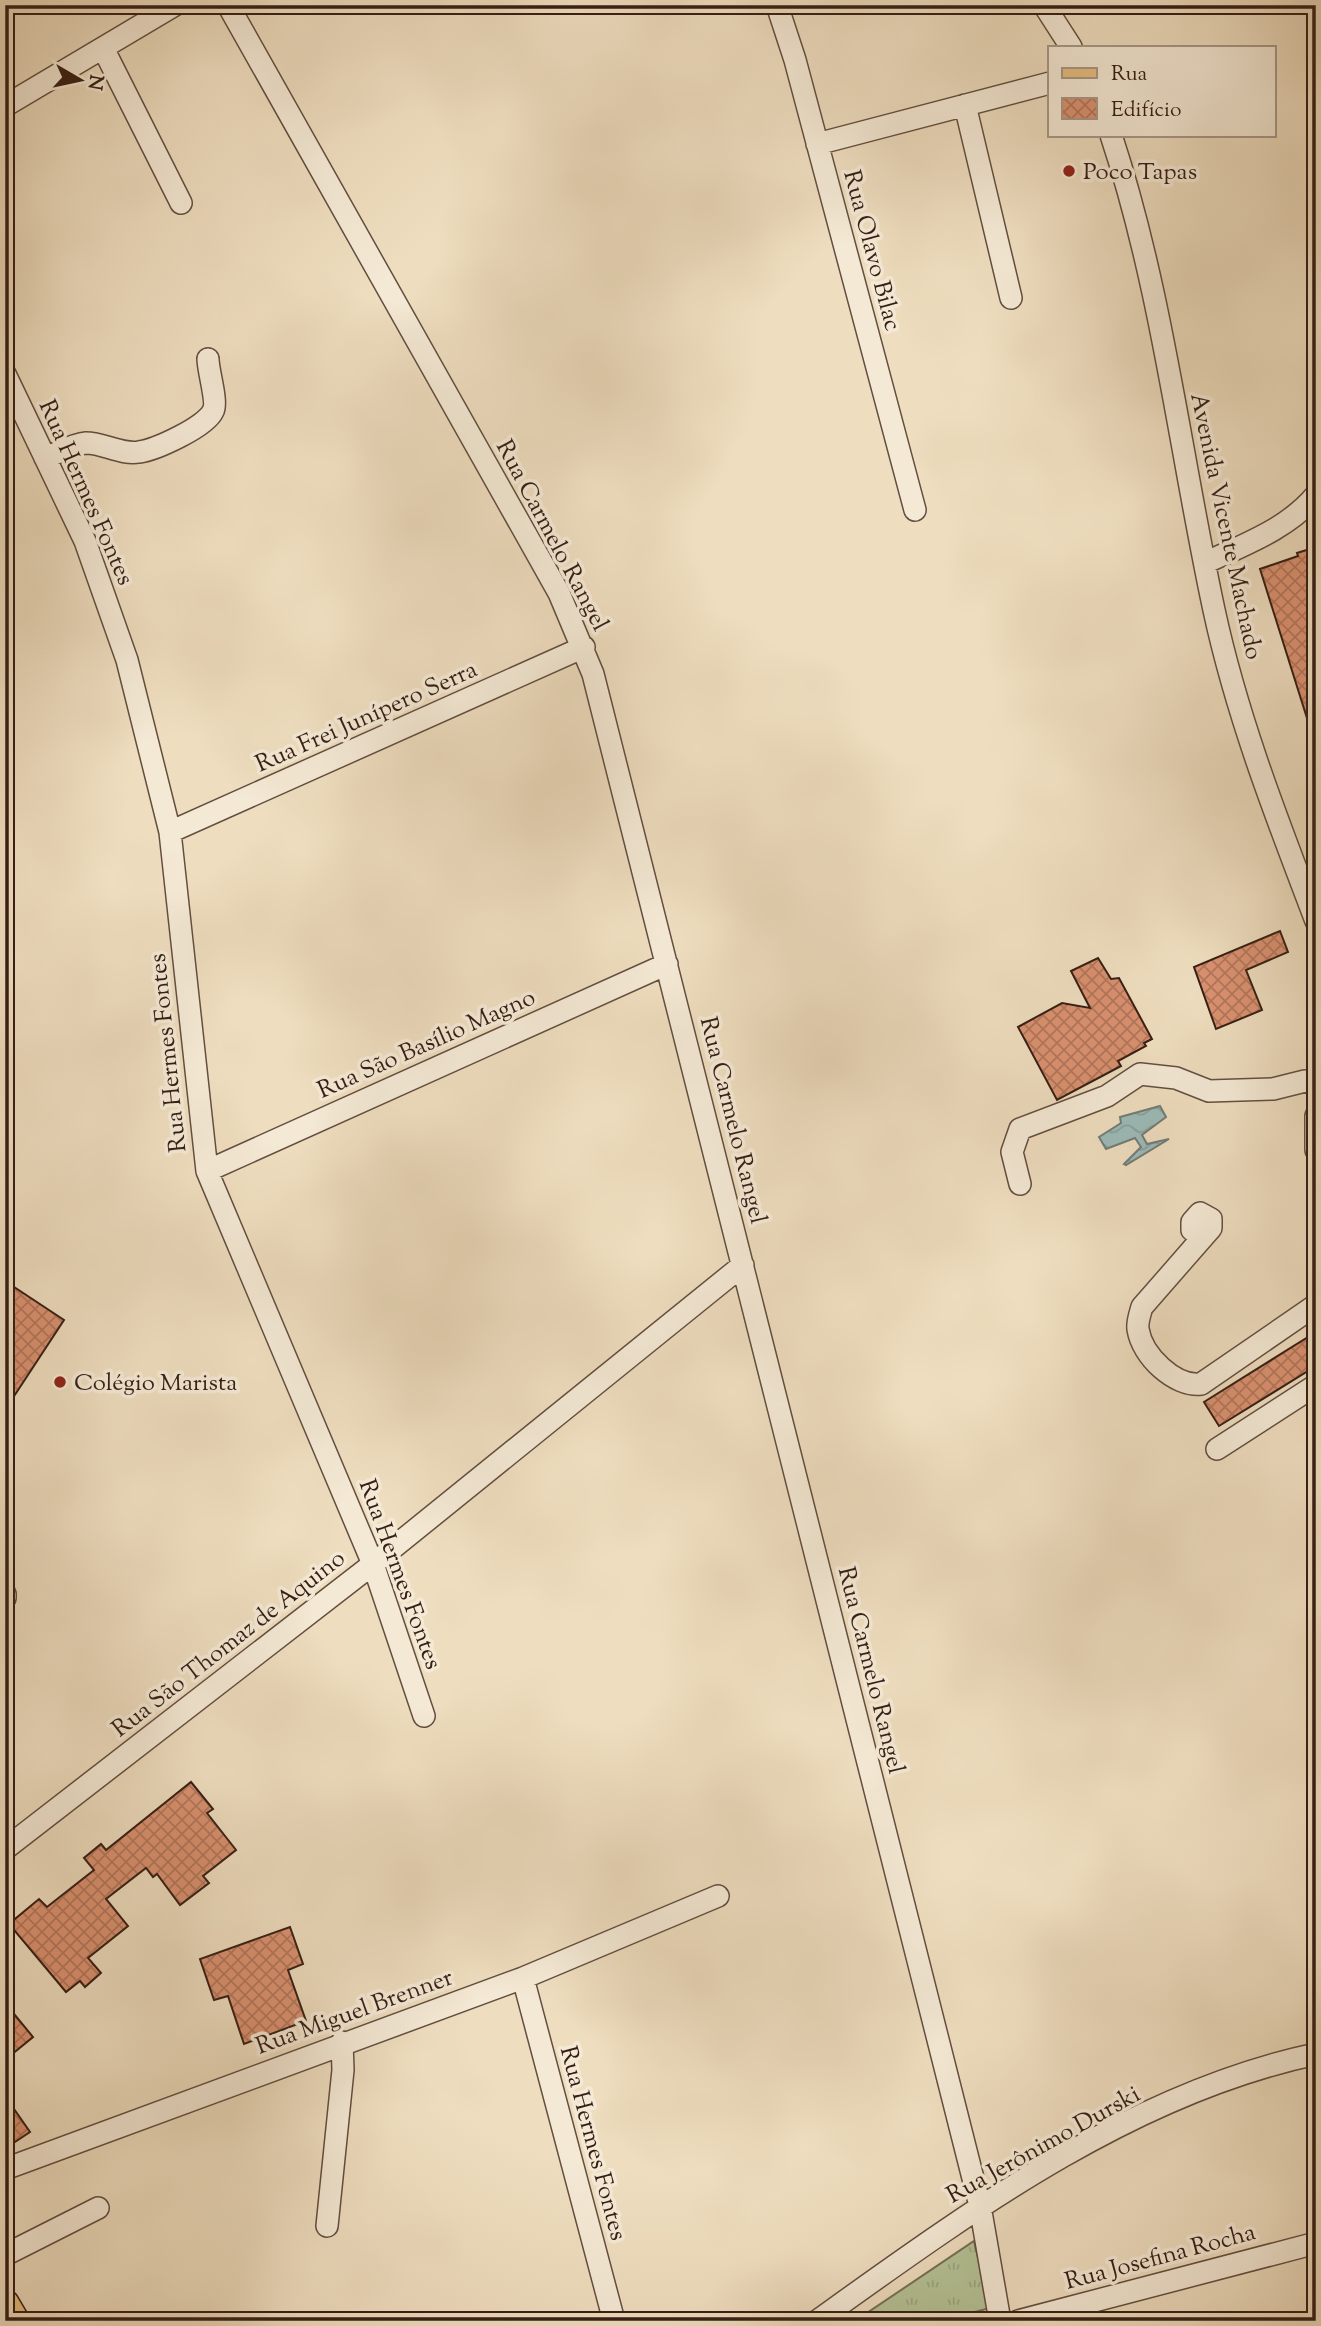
<svg xmlns="http://www.w3.org/2000/svg" width="1321" height="2326" font-family="'Sorts Mill Goudy',serif">
<defs>
<pattern id="grass-tufts" width="24" height="20" patternUnits="userSpaceOnUse" patternTransform="scale(1.75)"><rect width="24" height="20" fill="#b4c296"/><path d="M3 7l-1-3M5 7V3M7 7l1-3M15 17l-1-3M17 17v-4M19 17l1-3" fill="none" stroke="#9ba680"/></pattern>
<pattern id="water-waves" width="16" height="10" patternUnits="userSpaceOnUse" patternTransform="scale(1.75)"><rect width="16" height="10" fill="#9bbbb8"/><path d="M0 5q4-4 8 0t8 0" fill="none" stroke="#86a09d"/></pattern>
<pattern id="building-cross-hatch" width="8" height="8" patternUnits="userSpaceOnUse" patternTransform="scale(1.75)"><rect width="8" height="8" fill="#da9170"/><path d="M0 0l8 8M0 8l8-8" fill="none" stroke="#b2765b"/></pattern>
</defs>
<rect width="100%" height="100%" fill="#eeddbf"/>
<filter id="stains"><feTurbulence type="fractalNoise" baseFrequency=".00286" numOctaves="4"/><feColorMatrix values="0 0 0 0 .2 0 0 0 0 .09 0 0 0 0 .02 0 0 0 .5 -.17"/></filter>
<radialGradient id="worn" r=".72"><stop offset=".6" stop-color="#630" stop-opacity="0"/><stop offset="1" stop-color="#630" stop-opacity=".3"/></radialGradient>
<path fill="url(#grass-tufts)" stroke="#747056" stroke-width="2" d="M974 2241 990 2308 941 2321H855Z"/>
<path fill="url(#water-waves)" stroke="#727c77" stroke-width="2" d="M1160 1106 1166 1117 1142 1135 1147 1144 1169 1139 1126 1165 1124 1164 1141 1147 1135 1138 1106 1149 1099 1137 1121 1123 1120 1117Z"/>
<path fill="url(#building-cross-hatch)" stroke="#351e15" stroke-width="2" d="M1316 547V733L1312 734 1260 569 1298 556 1297 553Z
M1280 931 1288 952 1246 970 1262 1010 1216 1029 1194 967Z
M1098 958 1111 979 1119 978 1152 1039 1144 1043 1146 1046 1118 1061 1121 1066 1057 1100 1018 1027 1062 1003 1090 1008 1071 971Z
M5 1281 64 1320 5 1410Z
M1316 1332V1366L1219 1426 1204 1402Z
M191 1782 213 1809 207 1813 236 1850 203 1876 209 1883 180 1905 157 1874 153 1877 146 1868 106 1899 128 1926 88 1958 101 1973 85 1987 80 1981 66 1992 9 1924 39 1899 47 1907 94 1870 84 1858 101 1844 106 1850Z
M290 1927 303 1964 288 1970 306 2021 244 2044 228 1996 214 2000 200 1959Z
M5 2003 33 2037 5 2060Z
M5 2096 30 2132 12 2144 5 2134Z"/>
<g fill="none" stroke-linecap="round" stroke-linejoin="round">
<defs>
<path id="minor" d="M228 5 559 593 593 674 980 2206 1000 2321
M777 5 795 60 915 510
M1044 5 1071 47
M103 48 181 203
M965 105 1011 298
M5 106 175 5
M1111 135C1162 289 1180 452 1214 610 1237 717 1277 819 1316 921
M817 144 1050 83
M5 374 85 541 127 660 170 832 207 1171 373 1564 424 1716
M45 458C58 453 73 444 86 443 104 443 121 455 139 452 155 450 206 427 213 411 218 402 208 371 208 359
M1205 563C1243 545 1288 529 1316 495
M170 832 584 647
M1316 1116V1150
M207 1171 667 964
M1020 1184 1012 1152 1020 1129 1107 1096 1140 1074 1176 1078 1209 1091 1273 1089 1305 1081 1316 1084
M1202 1238 1192 1230V1222L1200 1213 1211 1219V1228L1142 1307C1140 1314 1137 1322 1138 1329 1142 1356 1175 1387 1201 1384L1316 1305
M1217 1449 1316 1385
M5 1594V1598
M5 1849 373 1564 743 1265
M523 1978 614 2321
M5 2169 523 1978 718 1896
M327 2226 343 2070 342 2042
M5 2255 98 2208
M817 2321C968 2213 1131 2093 1316 2054
M1018 2321 1316 2243"/>
<path id="major" d="M5 2304 15 2321"/>
</defs>
<use href="#minor" stroke="#634e40" stroke-width="24"/>
<use href="#major" stroke="#351e15" stroke-width="31"/>
<use href="#minor" stroke="#f4e9d5" stroke-width="21"/>
<use href="#major" stroke="#e7be80" stroke-width="28"/>
</g>
<g fill="#8f2418" stroke="#f4e9d5" stroke-width="2.5">
<circle cx="1069" cy="171" r="7"/>
<circle cx="60" cy="1382" r="7"/>
</g>
<g text-anchor="middle" stroke-width="7" stroke-linejoin="round" paint-order="stroke">
<g font-size="24" fill="#351e15" stroke="#f4e9d5" text-anchor="start">
<text x="1083" y="179">Poco Tapas</text>
<text x="74" y="1390">Colégio Marista</text>
</g>
<g font-size="24" fill="#351e15" stroke="#f4e9d5">
<text transform="translate(873 250) rotate(75)" y="8">Rua Olavo Bilac</text>
<text transform="translate(87 492) rotate(66)" y="8">Rua Hermes Fontes</text>
<text transform="translate(1227 526) rotate(78)" y="8">Avenida Vicente Machado</text>
<text transform="translate(553 535) rotate(62)" y="8">Rua Carmelo Rangel</text>
<text transform="translate(366 716) rotate(-24)" y="8">Rua Frei Junípero Serra</text>
<text transform="translate(426 1043) rotate(-24)" y="8">Rua São Basílio Magno</text>
<text transform="translate(167 1053) rotate(-96)" y="8">Rua Hermes Fontes</text>
<text transform="translate(734 1120) rotate(76)" y="8">Rua Carmelo Rangel</text>
<text transform="translate(401 1574) rotate(70)" y="8">Rua Hermes Fontes</text>
<text transform="translate(228 1643) rotate(-38)" y="8">Rua São Thomaz de Aquino</text>
<text transform="translate(872 1670) rotate(76)" y="8">Rua Carmelo Rangel</text>
<text transform="translate(354 2011) rotate(-20)" y="8">Rua Miguel Brenner</text>
<text transform="translate(594 2143) rotate(75)" y="8">Rua Hermes Fontes</text>
<text transform="translate(1043 2144) rotate(-29)" y="8">Rua Jerônimo Durski</text>
<text transform="translate(1160 2256) rotate(-15)" y="8">Rua Josefina Rocha</text>
</g>
</g>
<rect width="1321" height="2326" fill="none" stroke="#eeddbf" stroke-width="28"/>
<rect x="7" y="7" width="1307" height="2312" fill="none" stroke="#351e15" stroke-width="3.5"/>
<rect x="14" y="14" width="1293" height="2298" fill="none" stroke="#351e15" stroke-width="2"/>
<rect x="1048" y="46" width="228" height="91" fill="#f4e9d5" stroke="#a89888" stroke-width="2"/>
<rect x="1062" y="68" width="35" height="10" fill="#e7be80" stroke="#a89888" stroke-width="2"/>
<text x="1111" y="80" font-size="21" fill="#351e15">Rua</text>
<rect x="1062" y="98" width="35" height="21" fill="url(#building-cross-hatch)" stroke="#a89888" stroke-width="2"/>
<text x="1111" y="116" font-size="21" fill="#351e15">Edifício</text>
<g transform="translate(80 80) rotate(99)" stroke="#f4e9d5" stroke-width="5" paint-order="stroke">
<path d="M0-5L12 26L0 18L-12 26Z" fill="#351e15"/>
<text y="-10" font-size="19" font-weight="bold" text-anchor="middle" fill="#351e15">N</text>
</g>
<rect width="100%" height="100%" filter="url(#stains)"/>
<rect width="100%" height="100%" fill="url(#worn)"/>
</svg>
